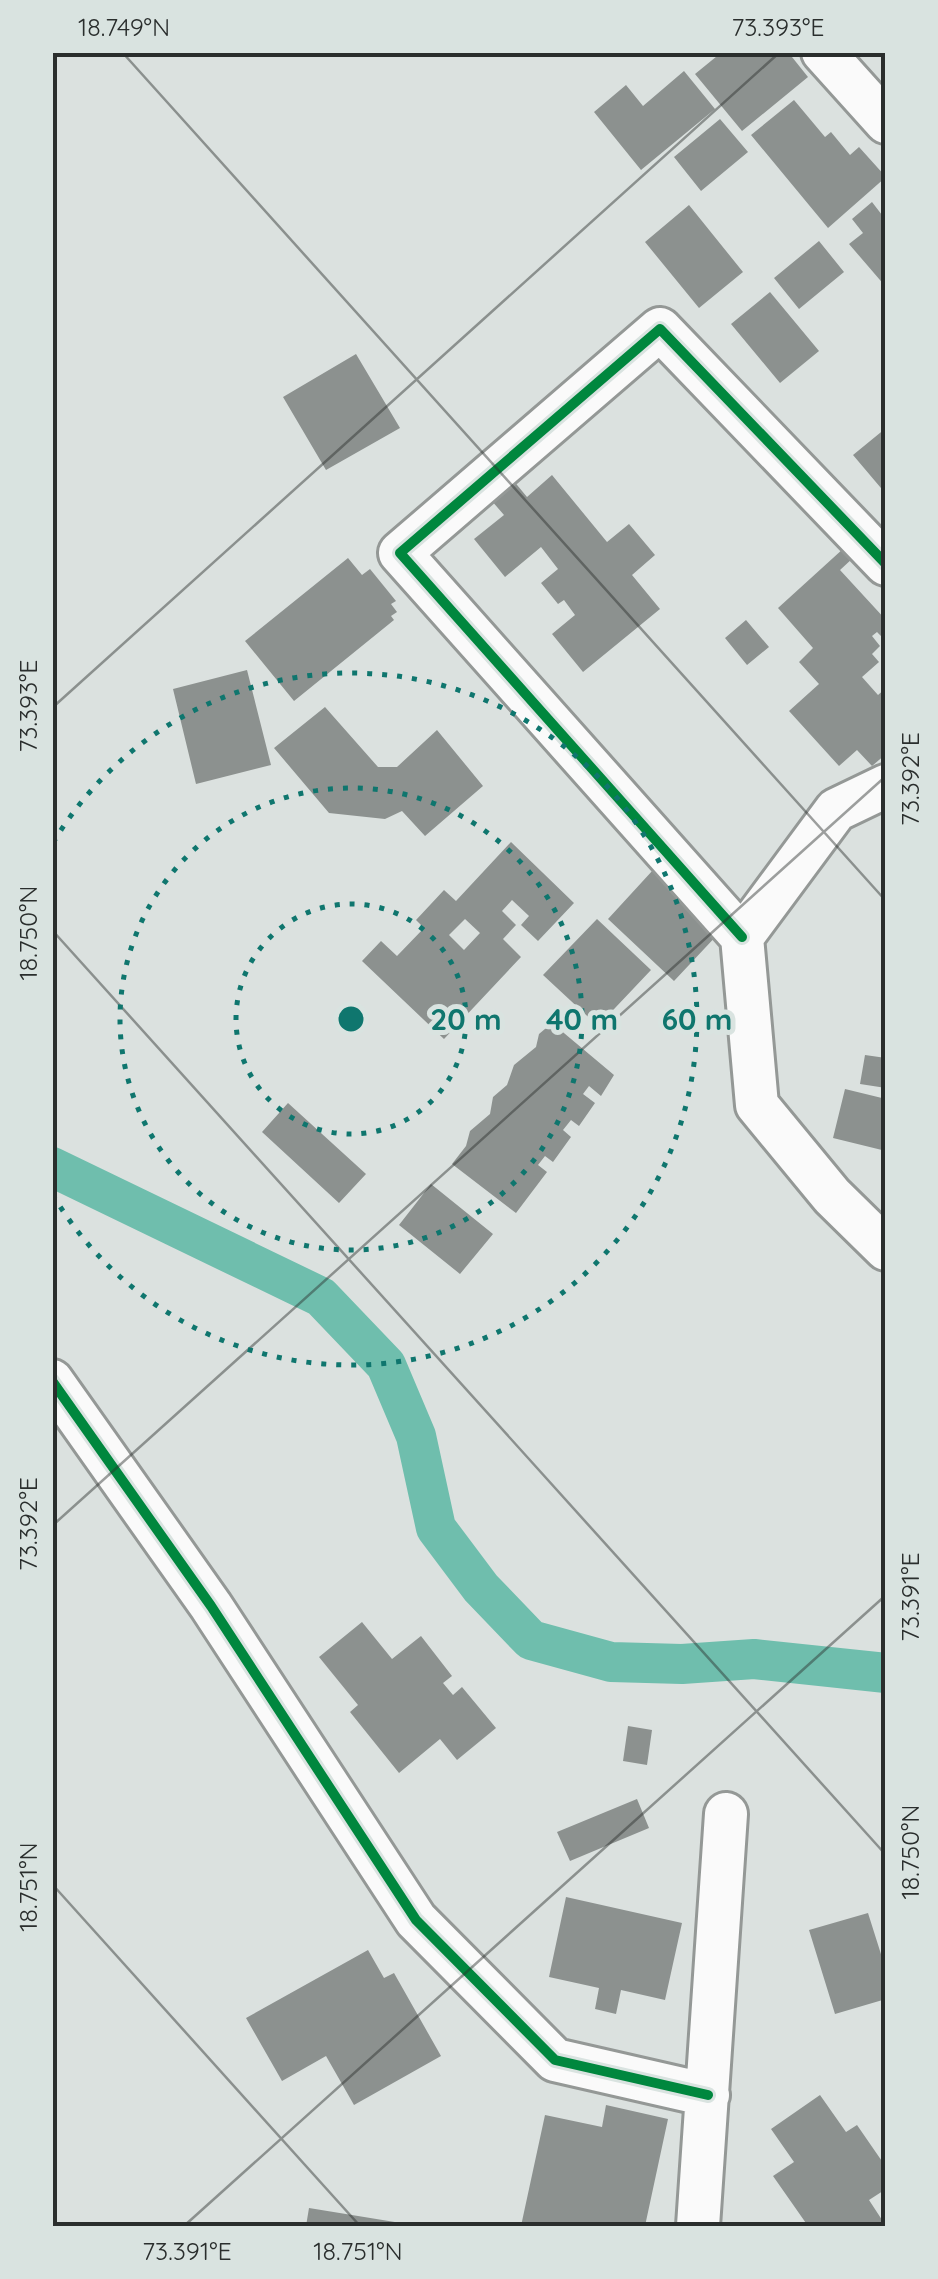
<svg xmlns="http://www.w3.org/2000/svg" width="938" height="2279" font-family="Quicksand,sans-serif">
<rect width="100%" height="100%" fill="#dbe1df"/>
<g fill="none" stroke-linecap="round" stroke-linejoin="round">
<path stroke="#6fbead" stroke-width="40" d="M52 1167 321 1297 386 1365 416 1436 436 1528 481 1588 531 1640 611 1662 682 1664 754 1659 886 1673"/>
</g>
<path fill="#8c918f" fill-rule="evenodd" d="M722 52H788L808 77 742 131 695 74Z
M684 71 715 109 641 170 594 112 626 85 643 106Z
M794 100 825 137 831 132 850 155 859 147 886 177 828 228 751 135Z
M720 119 748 152 701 191 674 157Z
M872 202 882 215 886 212V287L849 244 863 233 852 219Z
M689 205 743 272 699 308 645 242Z
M819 241 844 272 799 309 774 278Z
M770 292 819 351 780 383 731 324Z
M356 354 400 428 326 470 283 397Z
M886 428V494L853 455Z
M508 474 527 497 552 475 607 542 629 524 655 555 632 575 660 609 583 672 552 634 575 615 564 600 558 604 541 583 558 569 541 547 505 577 474 539 504 515 485 493Z
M844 548 853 558 840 570 886 620V641L877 632 872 636 880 646 872 654 879 662 862 677 878 695 886 688V754L872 766 857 750 839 766 789 711 819 684 799 662 813 648 778 608Z
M348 558 362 575 370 569 396 601 391 604 397 612 391 616 394 620 294 701 245 641Z
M746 620 769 647 747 665 725 638Z
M247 670 271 765 196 784 173 689Z
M325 707 378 767H397L437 730 483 786 425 836 402 811 385 819 329 813 274 748Z
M511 842 574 903 538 941 521 925 529 916 512 900 502 911 516 925 503 939 521 957 444 1039 362 961 381 941 397 956 424 928 416 920 444 890 456 901ZM465 919 480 933 464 950 449 935Z
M653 870 720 932 674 981 608 919Z
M597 919 651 970 598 1026 543 975Z
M552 1023 614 1075 601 1096 589 1086 583 1094 595 1103 579 1126 571 1120 563 1130 571 1137 553 1162 545 1156 538 1165 547 1172 516 1213 452 1164 466 1146 470 1131 490 1114 493 1097 507 1085 514 1065 536 1047 539 1034Z
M865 1055 886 1058V1088L860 1084Z
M845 1089 886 1099V1151L833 1138Z
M288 1103 366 1174 339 1203 262 1132Z
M431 1184 493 1234 460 1274 399 1225Z
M362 1622 392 1659 421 1636 452 1676 443 1683 453 1695 462 1687 496 1728 457 1760 440 1739 399 1773 350 1712 358 1705 319 1657Z
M628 1726 652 1730 647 1765 623 1761Z
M637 1799 649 1828 570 1861 557 1832Z
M566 1897 682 1923 665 2000 621 1990 616 2014 595 2009 599 1988 549 1977Z
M868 1913 886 1970V1999L835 2014 809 1930Z
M368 1950 384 1978 394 1973 441 2056 354 2105 326 2056 282 2081 246 2018Z
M820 2095 846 2132 857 2125 886 2167V2189L869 2200 886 2226H808L773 2176 794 2162 771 2129Z
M606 2105 668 2119 645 2226H521L545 2115 602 2127Z
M309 2208 407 2224V2226H306Z"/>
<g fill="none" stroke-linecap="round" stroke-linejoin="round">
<defs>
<path id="minor" d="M823 52 886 122
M886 786 836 810 742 937 757 1105 832 1196 886 1249
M742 937 400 553 660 329 886 564
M52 1381 211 1606 416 1920 555 2060 708 2095
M698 2226 726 1814"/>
</defs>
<use href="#minor" stroke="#949896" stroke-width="48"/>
<use href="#minor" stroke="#fafafa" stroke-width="42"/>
<defs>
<path id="cycleway" d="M742 937 400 553 660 329 886 564
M52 1381 211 1606 416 1920 555 2060 708 2095"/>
</defs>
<use href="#cycleway" stroke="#d9e3e0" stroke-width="16"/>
<use href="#cycleway" stroke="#00873e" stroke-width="10"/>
</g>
<path fill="none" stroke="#2a2e2d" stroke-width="2.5" stroke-opacity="0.45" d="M122 52 886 901M52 708 780 52M52 930 886 1855M52 1526 886 776M52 1884 360 2226M184 2226 886 1595"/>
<g fill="none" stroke="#0f766e" stroke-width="5" stroke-dasharray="5 10">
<circle cx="351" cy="1019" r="115"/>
<circle cx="351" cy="1019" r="231"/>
<path d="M53 843A346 346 0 1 1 53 1195"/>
</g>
<circle cx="351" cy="1019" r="15" fill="#0f766e" stroke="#d9e3e0" stroke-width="5"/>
<g font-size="30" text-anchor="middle" font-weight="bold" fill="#0f766e" stroke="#d9e3e0" stroke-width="10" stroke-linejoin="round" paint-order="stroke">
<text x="466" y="1030">20 m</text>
<text x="582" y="1030">40 m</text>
<text x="697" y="1030">60 m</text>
</g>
<rect width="938" height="2279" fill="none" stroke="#d9e3e0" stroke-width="110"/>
<rect x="55" y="55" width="828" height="2169" fill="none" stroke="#2a2e2d" stroke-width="4"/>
<g font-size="25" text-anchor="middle" fill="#2a2e2d">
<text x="124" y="36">18.749°N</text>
<text x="778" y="36">73.393°E</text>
<text transform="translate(28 706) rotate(-90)" y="9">73.393°E</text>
<text transform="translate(910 779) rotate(-90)" y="9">73.392°E</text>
<text transform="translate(28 933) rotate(-90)" y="9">18.750°N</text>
<text transform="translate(28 1524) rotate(-90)" y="9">73.392°E</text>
<text transform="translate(910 1597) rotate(-90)" y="9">73.391°E</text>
<text transform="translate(910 1852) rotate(-90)" y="9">18.750°N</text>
<text transform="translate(28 1887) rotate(-90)" y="9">18.751°N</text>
<text x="187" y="2260">73.391°E</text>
<text x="358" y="2260">18.751°N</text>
</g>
</svg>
